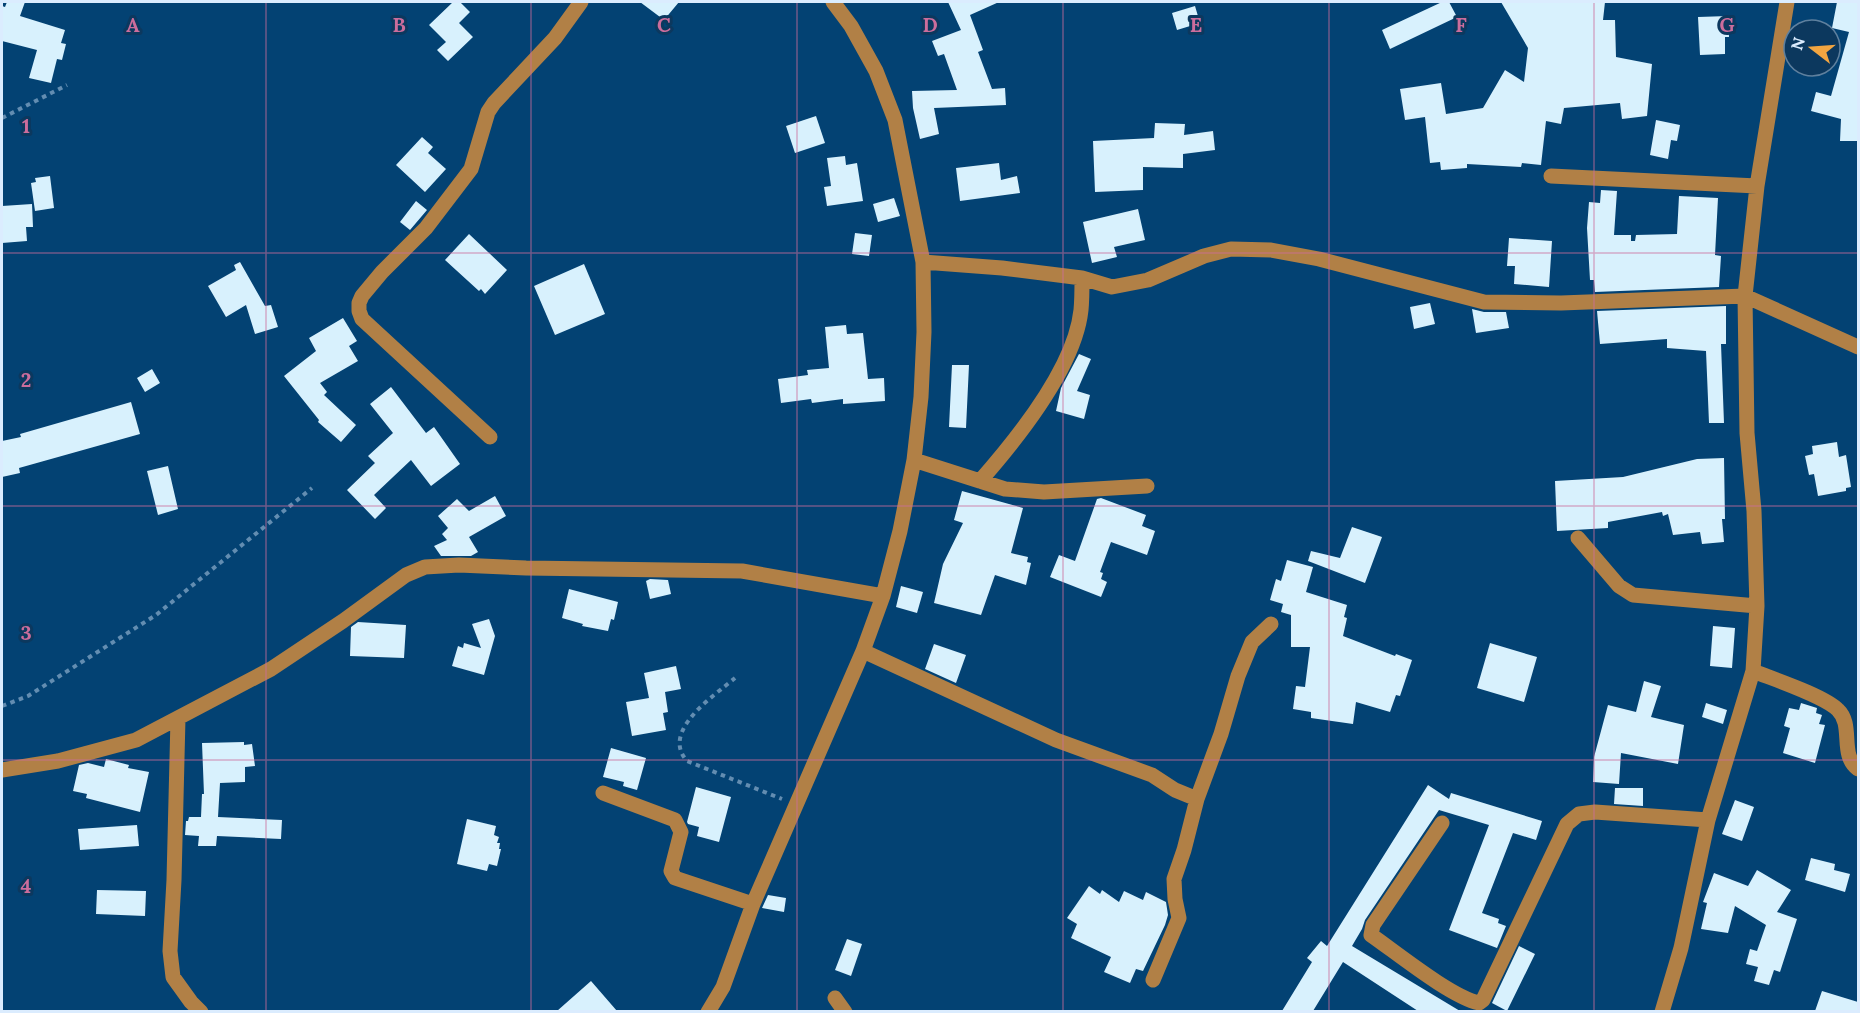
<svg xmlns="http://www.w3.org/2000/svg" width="1860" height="1013" font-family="Lora,serif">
<rect width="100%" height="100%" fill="#034273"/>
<path fill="#d8f1fd" d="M7 2H25L20 16 65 30 61 43 66 44 62 60 57 59 51 83 29 78 37 50 2 41V6L5 7Z
M453 2H460L470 12 459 23 473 37 448 61 437 50 446 42 429 25Z
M640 2H679L664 20Z
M948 2H999L970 15 983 50 978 52 992 89 1005 88 1006 105 934 108 939 134 920 139 913 108 912 91 957 90 944 54 938 56 932 41 961 30Z
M1442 2H1449L1457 17 1390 49 1382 30Z
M1501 2H1605L1603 20H1615L1616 57 1652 64 1647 116 1622 119 1620 103 1564 108 1561 124 1546 121 1541 165 1522 163 1521 167 1467 164V168L1441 170 1440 162 1430 163 1425 117 1405 120 1400 89 1441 83 1446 114 1483 108 1505 70 1524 82 1528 48Z
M1837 2H1858V141H1840L1841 119 1811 111 1816 92 1831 96 1849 32 1832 28Z
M1195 6 1200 23 1177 30 1172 13Z
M1728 16 1729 37H1725V54L1700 55 1698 17Z
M816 116 825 143 795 153 786 126Z
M1656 120 1680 125 1677 141 1671 140 1668 159 1650 155Z
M1155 123 1185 124 1184 135 1213 131 1215 150 1183 154V168L1143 167V190L1095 192 1093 141 1154 138Z
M422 137 433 147 428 153 446 169 425 192 396 165Z
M845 156 846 165 857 163 863 201 827 206 824 187 831 186 827 158Z
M999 163 1001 180 1017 176 1020 193 960 201 956 168Z
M50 176 54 208 35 211 31 183 36 182 35 178Z
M1601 190 1617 191 1614 235H1631V241H1635L1636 235 1677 234 1679 196 1718 198 1715 255 1721 256 1719 287 1595 292 1594 280H1590L1587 228 1589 202 1600 203Z
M894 198 900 216 878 222 873 204Z
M416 201 427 210 410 230 400 222Z
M32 204 33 227H26L27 241 2 243V206Z
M1138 209 1145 240 1114 247 1117 257 1092 263 1083 222Z
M855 233 872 235 869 256 852 254Z
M469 234 507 270 485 294 481 289 479 291 445 260Z
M1509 238 1552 241 1549 287 1514 284 1515 266H1507Z
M240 262 265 306 271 305 278 327 255 334 246 305 226 317 208 286 236 270 234 265Z
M584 264 605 314 555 335 534 286Z
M1430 303 1435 324 1414 329 1410 307Z
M1726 306V344H1721L1724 423H1709L1706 351 1667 348V339L1600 344 1597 311Z
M1472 309 1484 312H1506L1509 328 1476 333Z
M343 318 357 341 349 346 358 361 320 383 327 392 324 395 356 425 341 442 318 422 319 420 284 376 316 351 309 338Z
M846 325 847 334 863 333 868 379 884 378 885 401 843 404V399L812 403 811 399 781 403 778 379 808 375 807 370 829 368 825 327Z
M1079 354 1091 359 1077 391 1090 395 1084 419 1056 411 1061 388Z
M952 365H969L966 428 949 427Z
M152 369 160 383 145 392 137 378Z
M391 387 426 433 434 427 460 464 431 486 411 460 374 495 386 508 375 519 347 490 375 463 368 456 393 433 370 404Z
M131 402 140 434 19 468 20 473 2 477V441L21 437 20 434Z
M1837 442 1839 457 1846 455 1851 487 1846 488V491L1818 496 1814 474 1809 475 1805 456 1813 454 1812 446Z
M1724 458 1725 519H1722L1724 542 1702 544 1700 532 1673 535 1668 514 1663 516 1662 512 1608 522V528L1557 531 1555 481 1623 477 1697 459Z
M168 466 178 509 158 515 147 471Z
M962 491 1023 508 1011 553 1028 557 1027 562 1031 563 1026 585 995 575 981 615 934 603 943 564 963 523 954 520Z
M495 496 506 516 469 537 478 552 471 556H441L434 546 447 540 442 534 448 528 438 516 457 499 469 511Z
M1101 498 1146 515 1142 526 1155 531 1147 555 1111 542 1100 572 1103 573 1101 579 1107 582 1101 597 1050 577 1059 555 1075 561 1097 499Z
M1352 527 1382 537 1365 583 1308 561 1311 551 1340 558Z
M1287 560 1313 567 1306 592 1347 605 1344 617 1347 618 1343 636 1395 656 1396 654 1412 660 1400 696 1396 695 1390 712 1356 702 1353 724 1311 718V712L1293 709 1296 686 1305 687 1310 647H1291V615L1281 612 1283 604 1270 600 1276 579 1281 581Z
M650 579 668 580 671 594 650 599 646 581Z
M901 586 923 592 917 613 896 607Z
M569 589 618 602 614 620 611 619 608 631 582 626 583 624 562 618Z
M489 619 495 636 484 675 452 666 458 646 463 648 464 643 481 648 472 624Z
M358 622 406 625 404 658 350 656 351 627Z
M1713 626 1735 628 1732 668 1710 666Z
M1490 643 1537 657 1524 702 1477 688Z
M934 644 966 655 956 683 925 669Z
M676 666 681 689 665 692 668 712 663 713 666 730 632 736 626 702 649 698 644 673Z
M1644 681 1661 686 1651 717 1684 725 1678 764 1621 753 1619 784 1593 782 1594 757 1608 705 1636 712Z
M1706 703 1727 710 1723 724 1702 717Z
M1801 703 1817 708 1816 713 1822 715 1819 724 1825 725 1815 763 1783 753 1790 728 1784 726 1789 708 1799 710Z
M244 742V745L252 744 255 766 245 767V782L220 783 218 817 282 820 281 839 217 836 216 846H198L199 836 185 835 186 821H188L189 817H201L202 794H204L202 743Z
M611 748 646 758 637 790 623 786 624 782 603 777Z
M106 759 129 765 128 768 149 772 140 812 86 798 87 794 73 791 79 765 88 763 104 767Z
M1428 785 1449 799 1451 793 1542 821 1536 840 1513 833 1482 913 1499 919 1498 923 1506 926 1497 948 1449 930 1489 825 1439 810 1365 920 1362 929 1352 946 1460 1011H1418L1343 962 1313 1011H1282L1312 962 1307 958 1321 941 1327 946Z
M696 787 731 797 719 842 697 836 699 827 688 824 687 822Z
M1615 788H1643V806L1614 804Z
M1735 800 1754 807 1742 841 1722 834Z
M467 819 496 826 494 835 499 837 497 843H500L499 849H501L497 866 489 864 487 871 457 864Z
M137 825 139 846 80 850 78 829Z
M1811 858 1835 864 1834 870 1850 874 1845 892 1805 880Z
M1757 870 1791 890 1777 912 1797 919 1780 972 1774 970 1769 985 1754 981 1758 967 1746 964 1750 949 1757 951 1766 925 1735 906 1728 933 1701 929 1707 903 1703 902 1714 873 1748 886Z
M1089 886 1100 894 1102 890 1119 902 1124 891 1143 900 1146 892 1166 902 1168 915 1165 925 1143 971 1136 969 1130 983 1104 972 1111 957 1071 938 1077 924 1067 918Z
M97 890 146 891 145 916 96 914Z
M768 895 786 898 784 912 762 908Z
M847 939 862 944 851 976 835 970Z
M1519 946 1535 954 1507 1011 1492 1003Z
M591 981 617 1011H557Z
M1822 991 1858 1002V1011H1815Z"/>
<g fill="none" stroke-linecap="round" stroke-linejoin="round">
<path stroke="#638db1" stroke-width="4" stroke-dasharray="4.5 4.5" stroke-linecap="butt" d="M2 118 67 85
M735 678C714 696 660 731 687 761L782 799
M2 706 28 696 156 615 312 488"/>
<path stroke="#b18046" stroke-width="15" d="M1551 176 1757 186
M923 262 1002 268 1082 278 1112 287 1148 280 1204 256 1231 249 1271 250 1319 259 1484 302 1561 303 1745 296 1858 347
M490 437 362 319 359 311V303L362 296 382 272 426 228 471 169 488 112 494 103 555 38 581 2
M914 460 1005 489 1044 492 1147 486
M980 481C1017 439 1075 367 1081 310 1082 300 1082 289 1082 278
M1578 538 1619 586 1633 595 1757 606
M863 651 1056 740 1152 775 1175 790 1197 799
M1753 671C1773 679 1825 696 1838 710 1854 725 1839 755 1858 769
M178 718 174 880 170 951 173 977 191 1002 201 1012
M2 770 58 761 136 740 271 669 343 621 406 575 425 567 459 565 526 568 742 571 883 596
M603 793 675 820 681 832 671 871 675 878 753 904
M1442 823 1373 925 1371 935C1397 953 1451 997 1479 1003L1483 1000 1567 824 1579 814 1595 812 1708 820
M1153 980 1179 918 1175 899 1174 879 1184 850 1197 799 1221 734 1238 676 1252 642 1271 624
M835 998 845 1012
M708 1012 723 987 753 904 863 651 883 596 900 531 914 460 921 397 924 332 923 262 895 120 876 71 851 26 833 2
M1662 1012 1681 948 1708 820 1753 671 1757 606 1754 511 1747 433 1745 296 1757 186 1787 2"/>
</g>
<path fill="none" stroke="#cc6d9c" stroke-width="1.5" stroke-opacity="0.55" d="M266 2V1012M531 2V1012M797 2V1012M1063 2V1012M1329 2V1012M1594 2V1012M2 253H1858M2 506H1858M2 760H1858"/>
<g font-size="20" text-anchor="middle" font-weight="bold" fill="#cc6d9c" stroke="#0c385e" stroke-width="6" stroke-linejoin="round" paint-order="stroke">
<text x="133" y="32">A</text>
<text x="399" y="32">B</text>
<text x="664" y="32">C</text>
<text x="930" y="32">D</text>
<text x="1196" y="32">E</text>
<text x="1461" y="32">F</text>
<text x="1727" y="32">G</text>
<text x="26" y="133">1</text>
<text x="26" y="387">2</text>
<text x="26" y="640">3</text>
<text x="26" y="893">4</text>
</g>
<rect width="1860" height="1013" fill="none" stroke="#dbecfe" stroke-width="6"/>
<g transform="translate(1812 48) rotate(287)"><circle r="28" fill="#0c385e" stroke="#5f809e" stroke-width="1.5"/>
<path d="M0-4.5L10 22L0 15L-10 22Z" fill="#f2a541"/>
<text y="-9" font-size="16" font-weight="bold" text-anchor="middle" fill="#dbecfe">N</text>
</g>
</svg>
